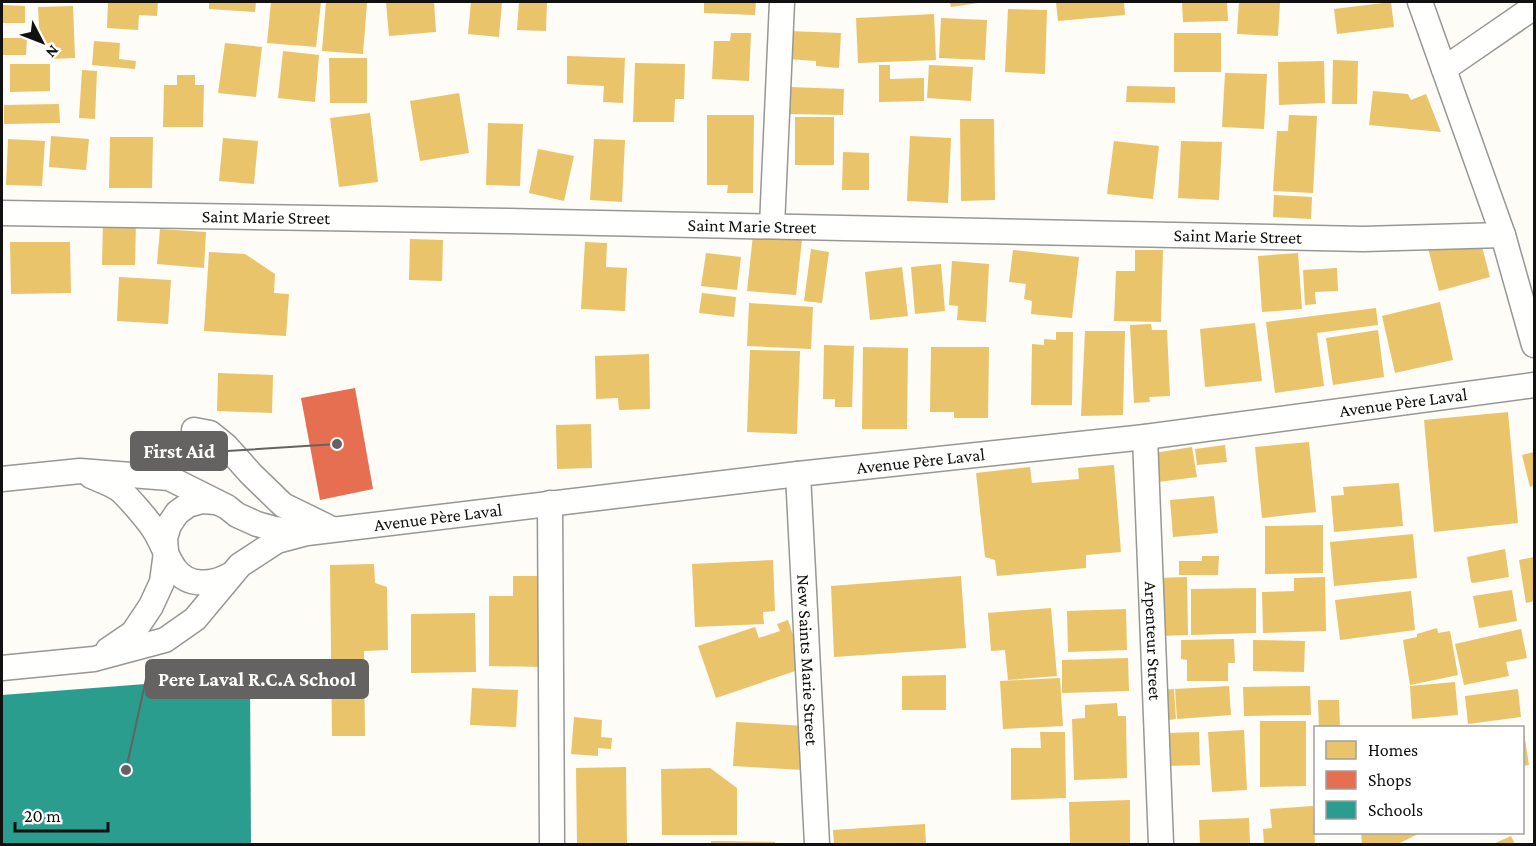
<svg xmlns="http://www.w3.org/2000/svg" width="1536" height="846" font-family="'Crimson Pro',serif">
<rect width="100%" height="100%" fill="#fdfcf7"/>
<path fill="#e9c46a" d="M108 2H158L157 16 139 15 138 30 107 28Z
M209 2H256L255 12 209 9Z
M271 2H321L316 47 267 43Z
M326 2 367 3 363 54 322 51Z
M386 2H434L436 32 389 36Z
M471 2H502L499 37 468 34Z
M519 2H547L546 31 517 30Z
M704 2H756L755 15 704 13Z
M950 2H978V3L951 7Z
M1056 2H1124L1125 15 1058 21Z
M1182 2H1227L1228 21 1183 22Z
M1239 2H1280L1278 36 1237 34Z
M1391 2 1394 27 1337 34 1334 9Z
M2 5 25 6V23H2Z
M73 6 75 58 51 59 50 43 40 44 38 7Z
M1008 9 1047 10 1045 74 1005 72Z
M934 14 936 60 858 63 856 18Z
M941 18 987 20 985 60 939 58Z
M789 31 841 33 839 68 816 66V61L787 59Z
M731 33H751L749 81 712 79 714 41H730Z
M1174 33H1221V72H1174Z
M2 38H27L26 55H2Z
M94 41 120 43 119 59 136 61 135 69 92 65Z
M225 43 262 47 256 97 218 93Z
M283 51 319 55 315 102 278 98Z
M567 56 625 58 623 103 603 102 604 86 567 84Z
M329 58H367V103H330Z
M1333 60 1358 61 1357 104H1332Z
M1324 61 1325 103 1279 105 1278 62Z
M635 63 685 64 684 99H675L674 122H633Z
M10 64H50V91L10 92Z
M879 65H890V79L924 78V101L879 102Z
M929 65 973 67 971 101 927 98Z
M82 70 97 71 95 119 79 118Z
M1225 73 1267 74 1264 129 1222 127Z
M177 75H195V85H204L203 127H163L164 85H177Z
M1127 86 1175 87V103L1126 102Z
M790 87 844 89 843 115 789 114Z
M1373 91 1408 94 1411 100 1426 94 1441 132 1369 125Z
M459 93 469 153 420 161 410 101Z
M59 104 60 123 4 124V105Z
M370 113 378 182 339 187 330 118Z
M707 115H754L753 193H727L728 185H707Z
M1289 115 1317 116 1313 193 1273 191 1277 131H1288Z
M795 117H834V165H795Z
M960 119H994L995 200 961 201Z
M488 123 523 124 520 186 486 185Z
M51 136 89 139 86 170 49 167Z
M910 136 951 138 948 203 907 201Z
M110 137H153L152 188H109Z
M223 138 258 141 254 184 219 181Z
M8 139 45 141 42 186 6 185Z
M594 139 625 140 622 202 590 200Z
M1114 141 1159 146 1153 199 1107 194Z
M1181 141 1222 142 1219 200 1178 198Z
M538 149 574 156 564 201 529 193Z
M843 152 869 153V190H842Z
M1274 195 1312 197 1311 219 1273 217Z
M103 221 136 222 135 265H102Z
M160 229 206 232 204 268 157 264Z
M753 235 802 240 796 295 747 291Z
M410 239 443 240 442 281 409 280Z
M10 242H70L71 293 11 294Z
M585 242 607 243 606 267 627 268 625 311 581 309Z
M1481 243 1490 277 1439 291 1427 244Z
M811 249 829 252 822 303 804 301Z
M1013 250 1079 257 1072 318 1031 314 1032 301 1024 299 1026 284 1009 282Z
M1135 250H1163L1161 322 1114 321 1116 271H1135Z
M209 252 245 254 275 274 274 293 289 294 286 336 204 331Z
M706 253 741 257 737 290 701 286Z
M1298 253 1302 309 1262 312 1258 256Z
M952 261 989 264 986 322 957 320 958 306 949 305Z
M941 264 945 311 915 314 911 267Z
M902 267 908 316 870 320 865 272Z
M1337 268 1338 291 1315 292 1316 304 1305 305 1303 270Z
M119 277 171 280 168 324 117 321Z
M702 293 736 297 734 317 699 313Z
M1440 302 1453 360 1395 373 1382 316Z
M749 303 813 307 811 349 747 346Z
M1376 308 1378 325 1317 333 1324 386 1275 393 1266 322Z
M1255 323 1262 381 1205 387 1200 329Z
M1151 324 1152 330H1167L1170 396 1149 397 1150 402 1134 403 1130 325Z
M1378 330 1384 377 1333 385 1326 338Z
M1085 331H1125L1123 415 1081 416Z
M1056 332H1073L1072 405H1031L1032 344 1044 345V339L1056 340Z
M824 345 854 346 852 407H835V399H823Z
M863 347 908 348 907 429H862Z
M931 347H989L988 418H954V412H930Z
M750 350 800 351 797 434 747 432Z
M649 354 650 409 619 410 618 398 596 399 595 356Z
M218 373 273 375 272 413 217 411Z
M1508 412 1518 523 1434 532 1424 420Z
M591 424 592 468 557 469 556 425Z
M1309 442 1316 512 1262 518 1255 447Z
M1225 445 1227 462 1197 465 1195 449Z
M1192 447 1197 477 1158 482 1154 453Z
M1534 452V485L1530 487 1522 455Z
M1114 465 1121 552 1086 555V568L997 576 995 560 985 557 976 473 1030 467 1032 483 1079 479 1078 468Z
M1399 483 1403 526 1334 532 1331 496 1344 495 1343 487Z
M1214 496 1218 533 1173 537 1170 500Z
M1323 525V573L1265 574V526Z
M1413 534 1417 578 1334 586 1330 542Z
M1505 549 1509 577 1473 583 1471 582 1467 557Z
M1202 556H1219L1218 575H1179V561H1202Z
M1534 557V601L1526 603 1519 560Z
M773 560 775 611 763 612 764 624 695 627 692 564Z
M374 564 375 583 387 587 388 650 364 651 365 736H332L330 565Z
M513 576H546L544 667 489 666V596H513Z
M961 576 966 648 834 657 831 586Z
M1187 577 1188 635 1158 636 1157 578Z
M1325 577 1326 631 1263 633 1262 592 1294 591V578Z
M1256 588V633L1191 635V589Z
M1512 590 1517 621 1479 628 1473 596Z
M1411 591 1415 630 1340 640 1335 600Z
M1051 608 1057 676 1008 680 1005 650 991 651 988 613Z
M1126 609 1127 650 1068 652 1067 611Z
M475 613 476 672 411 673V614Z
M788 620 804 668 716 698 698 646 755 627 759 638 780 631 777 624Z
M1437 628 1438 633 1450 631 1458 675 1410 685 1403 640 1417 637V634Z
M1521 629 1527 658 1506 662 1509 676 1464 685 1455 644Z
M1234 639 1235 663H1228V681H1187V660L1181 659V640Z
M1253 640 1305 641 1304 672 1253 671Z
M1128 658 1129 691 1062 693V660Z
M946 675V710H902V676Z
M1060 678 1063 726 1003 729 1000 681Z
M1455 682 1458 715 1412 719 1410 686Z
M1229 686 1231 715 1177 719 1175 689Z
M1310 686 1311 715 1244 716 1243 687Z
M472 688 518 690 516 727 470 725Z
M1174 689 1176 719 1161 721 1160 690Z
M1518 689 1521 717 1468 724 1465 696Z
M1318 700H1339L1340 728H1319Z
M1117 703 1118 716H1126L1127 778 1074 780 1072 719 1085 718V705Z
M574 717 602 720 601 737 612 738 611 749 598 748V756L571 754Z
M1260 721H1306V786L1260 787Z
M736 722 807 726 804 770 733 766Z
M1244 730 1247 790 1212 792 1208 732Z
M1040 732H1065L1066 798 1011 800V748H1041Z
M1199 732 1200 765 1166 766V733Z
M1522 733H1524L1529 765 1522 766Z
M626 767 627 843 577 844 576 768Z
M710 768 737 788V835H662L661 769Z
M1130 800V844H1070L1069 802Z
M1313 806 1315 844H1264L1263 829 1272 828 1270 809Z
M1249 818 1250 844H1200L1199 820Z
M925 824 926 844H834L833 830Z
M1361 832H1422L1398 844H1362Z
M1511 836 1515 844H1493Z
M711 841 775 842V844H711Z"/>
<path fill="#e76f51" d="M355 388 373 489 320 500 301 398Z"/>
<path fill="#2a9d8f" d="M250 676 251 844H2V695Z"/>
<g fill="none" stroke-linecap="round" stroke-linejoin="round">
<defs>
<g id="street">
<path d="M1420 2 1503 235 1534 345"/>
<path d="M1444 69 1534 7"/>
<path id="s1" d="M2 213 508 221 1363 239 1503 235"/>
<path d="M772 226 782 2"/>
<path d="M194 430 210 433 226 446 251 474 283 505 332 529"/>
<path id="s2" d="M1145 437 1161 844"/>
<path id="s3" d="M798 474 817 844"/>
<path d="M91 476C100 480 112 484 120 490 129 498 146 518 153 528 162 541 166 557 175 569 188 587 212 585 230 575"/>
<path d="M2 479 80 471 169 478 227 507 237 515 257 524 275 529 301 532"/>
<path d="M550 503 552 844"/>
<path d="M108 650 133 633 151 606 162 582 166 552 165 538 169 525 177 513 188 505 202 501 216 502"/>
<path id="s4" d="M2 668 94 659 165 640 195 619 240 565 277 541 307 533 798 474 1145 437 1534 385"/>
</g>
</defs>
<use href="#street" stroke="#979795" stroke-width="27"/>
<use href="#street" stroke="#fffffe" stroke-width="24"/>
</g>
<g text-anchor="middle" stroke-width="6" stroke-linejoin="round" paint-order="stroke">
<g font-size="18" fill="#111" stroke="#fff">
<text dy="6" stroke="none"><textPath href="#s1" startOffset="264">Saint Marie Street</textPath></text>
<text dy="6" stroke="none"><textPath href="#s1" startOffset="750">Saint Marie Street</textPath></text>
<text dy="6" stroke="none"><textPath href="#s1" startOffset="1236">Saint Marie Street</textPath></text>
<text dy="6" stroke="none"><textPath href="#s4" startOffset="1452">Avenue Père Laval</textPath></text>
<text dy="6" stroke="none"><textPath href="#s4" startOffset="966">Avenue Père Laval</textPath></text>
<text dy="6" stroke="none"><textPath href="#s4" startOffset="480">Avenue Père Laval</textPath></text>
<text dy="6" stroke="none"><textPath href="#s2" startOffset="204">Arpenteur Street</textPath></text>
<text dy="6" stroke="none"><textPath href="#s3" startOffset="186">New Saints Marie Street</textPath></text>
</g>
</g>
<path fill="none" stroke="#646362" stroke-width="2" d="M337 444L227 451M126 770L146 679"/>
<g fill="#646362" stroke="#fff" stroke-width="2">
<circle cx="337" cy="444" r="6"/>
<circle cx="126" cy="770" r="6"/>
</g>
<g fill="#646362" stroke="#646362" stroke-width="2">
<rect x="131" y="432" width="96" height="38" rx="6"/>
<rect x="146" y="660" width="222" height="38" rx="6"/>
</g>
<g font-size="20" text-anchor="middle" font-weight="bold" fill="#fff">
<text x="179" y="458">First Aid</text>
<text x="257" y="686">Pere Laval R.C.A School</text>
</g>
<rect width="1536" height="846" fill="none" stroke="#111111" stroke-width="6"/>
<rect x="1314" y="726" width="210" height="108" fill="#ffffff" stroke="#a0a0a0" stroke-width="1.5"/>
<rect x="1326" y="741" width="30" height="18" fill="#e9c46a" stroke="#a0a0a0" stroke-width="1.5"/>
<text x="1368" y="756" font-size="18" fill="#111111">Homes</text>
<rect x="1326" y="771" width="30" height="18" fill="#e76f51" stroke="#a0a0a0" stroke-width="1.5"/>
<text x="1368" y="786" font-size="18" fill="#111111">Shops</text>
<rect x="1326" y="801" width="30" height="18" fill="#2a9d8f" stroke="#a0a0a0" stroke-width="1.5"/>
<text x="1368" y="816" font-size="18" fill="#111111">Schools</text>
<g transform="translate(42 42) rotate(132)" stroke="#ffffff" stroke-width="4.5" paint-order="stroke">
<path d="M0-4.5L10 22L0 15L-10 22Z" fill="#111111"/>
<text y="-9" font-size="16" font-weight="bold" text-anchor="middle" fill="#111111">N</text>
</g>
<path d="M15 822v9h93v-9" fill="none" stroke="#111111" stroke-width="3"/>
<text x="24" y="822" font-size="18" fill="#111111" stroke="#ffffff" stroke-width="4.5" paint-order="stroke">20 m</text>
</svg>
